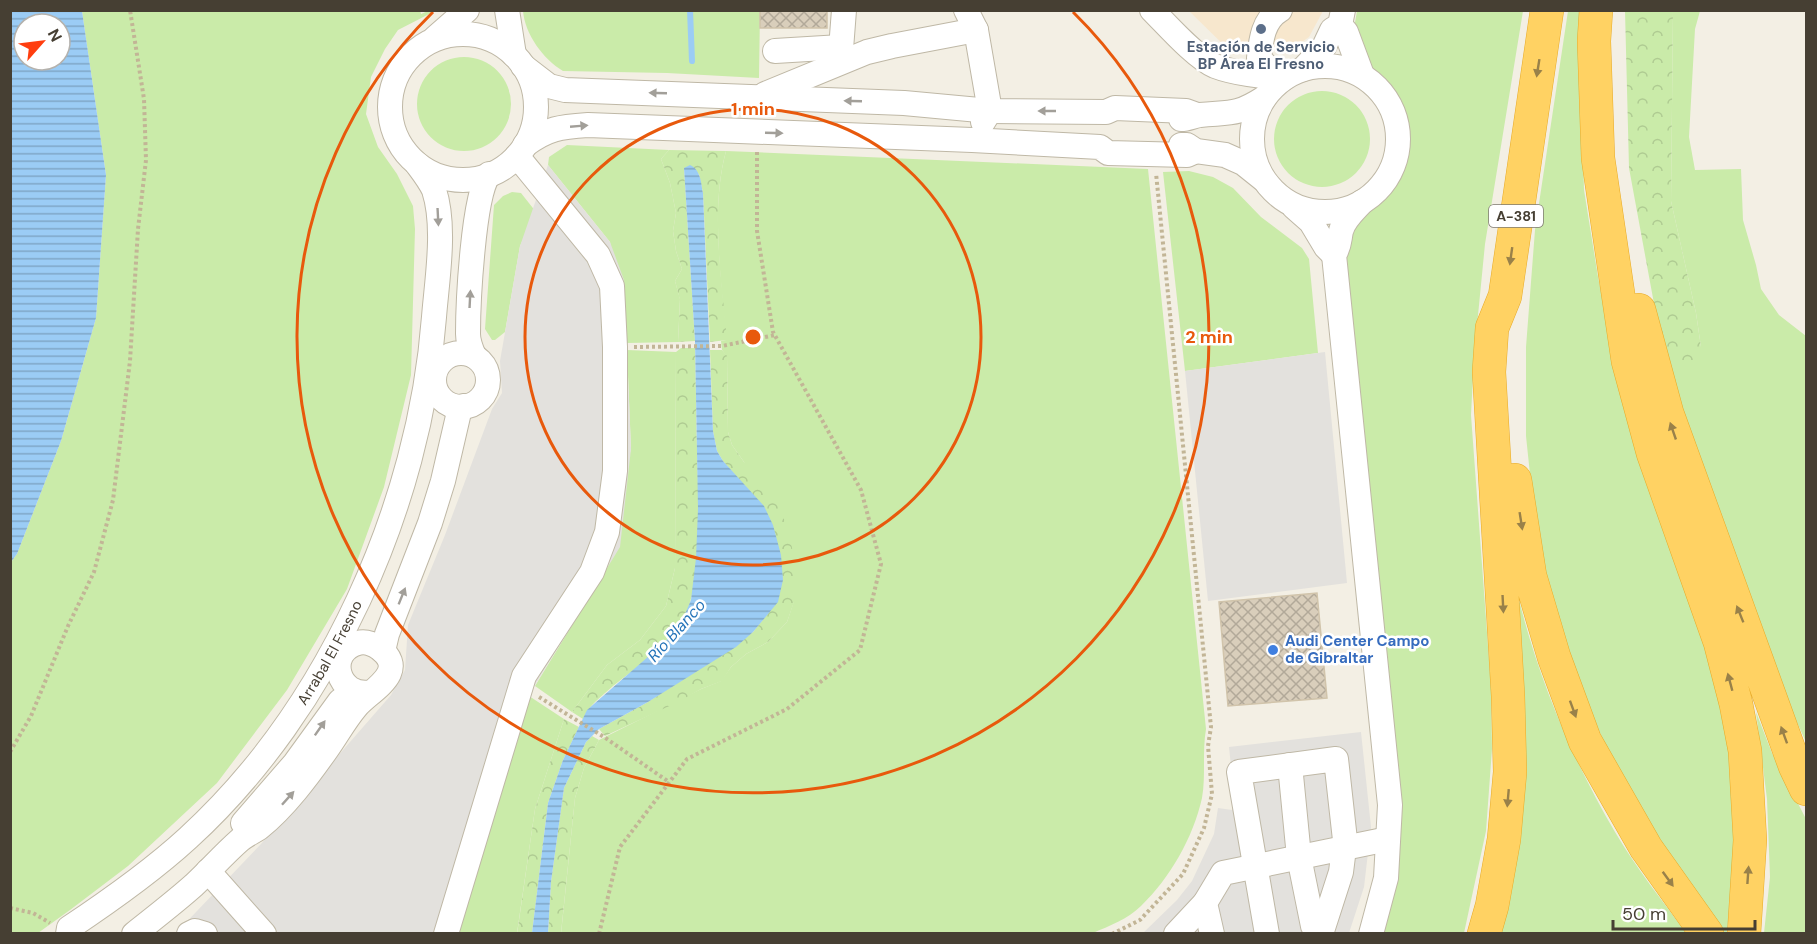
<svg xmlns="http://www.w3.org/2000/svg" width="1817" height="944" font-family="'DM Sans',sans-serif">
<defs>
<pattern id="forest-crowns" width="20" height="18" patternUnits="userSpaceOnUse" patternTransform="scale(1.5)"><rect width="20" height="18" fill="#caeba9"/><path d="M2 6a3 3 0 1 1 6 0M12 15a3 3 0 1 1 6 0" fill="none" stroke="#afcb92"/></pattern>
<pattern id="water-rules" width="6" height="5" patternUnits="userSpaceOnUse" patternTransform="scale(1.5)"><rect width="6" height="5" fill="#9bccf5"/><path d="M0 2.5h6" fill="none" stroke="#80a7c7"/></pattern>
<pattern id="building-cross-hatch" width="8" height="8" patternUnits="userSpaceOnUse" patternTransform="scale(1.5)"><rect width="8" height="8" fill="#d9cebb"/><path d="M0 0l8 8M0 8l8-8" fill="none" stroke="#b2a999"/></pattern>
</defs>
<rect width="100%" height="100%" fill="#f3efe4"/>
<path fill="#f7e7cd" d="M1189 11H1323L1309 37 1295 47H1241L1234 55Z"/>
<path fill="#caeba9" d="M420 10 421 14 428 11H435L398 30 385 49 371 77 366 114 378 147 397 174 413 206 415 229 411 375 384 487 347 589 287 690 217 783 128 866 70 910 38 933 11 934V562L17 554 61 441 96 318 106 175 82 11Z
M523 11H760L759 78 667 73 563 71C543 59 525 34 523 11Z
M1357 11H1523L1485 244 1474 356 1471 415 1491 687 1492 749 1486 831 1464 933H1378L1385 907 1346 267 1348 245 1353 225 1365 211 1389 195 1400 177 1408 152 1407 125 1403 105 1393 87 1382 75 1365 63 1354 28Z
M1568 11H1587L1582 119 1584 190 1598 277 1616 365 1710 647 1732 764 1736 841 1727 933H1724L1674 867 1605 745 1584 694 1561 628 1548 583 1535 522 1526 436V347L1535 230Z
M1673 11H1700L1695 29 1689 137 1695 170 1741 169 1743 220 1756 265 1761 289 1779 315 1806 336V742L1795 718 1706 484 1662 347H1701L1696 313 1671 201Z
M417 104a47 47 0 1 1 94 0a47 47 0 1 1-94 0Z
M1274 139a48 48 0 1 1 96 0a48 48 0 1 1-96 0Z
M567 145 669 150 661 159 670 183 676 213 673 231 676 251 682 269 675 281 680 299 678 342 627 343 610 242 548 165 549 157Z
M726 151 1148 169 1206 729C1202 752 1206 775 1202 798 1193 838 1170 878 1141 906 1128 919 1109 926 1093 933L561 934 575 798 584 768 599 740 701 689 721 681 731 667 746 654 768 642 787 622 794 601 744 462 732 445 728 432 727 357 722 350 721 341 726 340C722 281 710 210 726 151Z
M1189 171 1213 177 1233 188 1261 217 1302 248 1309 259 1318 353 1185 371 1163 172Z
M512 192 521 193 536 212 520 246 505 332 495 340H492L485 329 494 205 503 196Z
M627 350 676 352 675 568 666 606 640 640 607 665 572 712 535 686 596 586 631 449Z
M1518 596C1538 678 1572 759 1615 832 1636 868 1662 900 1686 933L1499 934Z
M529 696 564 719 535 809 517 933 456 934Z
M1756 712 1772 753 1806 819V933H1764L1770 877 1767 799Z"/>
<path fill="url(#forest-crowns)" d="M1625 11H1673L1671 201 1696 313 1701 347 1696 362 1678 365 1662 347 1629 168Z
M669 150 726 151C710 210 722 280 727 340L710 342 703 193 699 174 684 168 695 341 678 342 680 300 675 281 682 269 676 251 673 231 676 213 670 183 661 159Z
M681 348H695C696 382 696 415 697 449 698 492 704 583 683 620 667 647 637 667 613 686 602 696 589 705 583 719L572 712 607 665 640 640 666 606 675 568 676 352Z
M710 350H722L727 356 728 432 732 445 744 462 776 502 788 528 796 568 794 602 787 622 768 642 746 654 731 667 722 681 701 689 678 702 605 736 599 729 648 702 753 632 765 617 747 489 723 461 717 451 713 431Z
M564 719 579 727 563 760 548 803 532 933 517 934 535 809Z
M592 736 599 740 584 768 575 798 561 933 548 934 551 882 564 788 586 742Z"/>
<path fill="#e3e1dd" d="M548 165 610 242 624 280 631 449 620 547 524 703 455 933 175 934 261 844 391 695 405 670 408 625 445 535 492 409 502 393 500 361 520 246Z
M1325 352 1347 583 1208 601 1185 371Z
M1361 732 1371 827 1364 887 1349 933 1142 934 1177 900 1192 881 1214 834 1218 808 1232 810 1233 786 1229 747Z"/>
<path fill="url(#water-rules)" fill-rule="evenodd" d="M11 10 82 11 106 175 96 318 61 441 17 554 11 562ZM24 24H60V60H24Z
M690 165C701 170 701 183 703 193L713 431 717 451 723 461 764 506 773 525 781 555 783 580 778 602 753 632 736 647 648 702 599 729 586 742 564 788 551 882 548 933H532L548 803 563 760 587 710 665 642 682 621 691 600 696 558 698 509 695 341 684 168Z"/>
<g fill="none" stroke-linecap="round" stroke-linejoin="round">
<path stroke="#9bccf5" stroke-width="6" d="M690 10 692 61"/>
</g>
<path fill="url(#building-cross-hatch)" stroke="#d1c4ab" stroke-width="1.5" d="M760 10H827V28H760Z
M1317 593 1327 698 1228 706 1219 602Z"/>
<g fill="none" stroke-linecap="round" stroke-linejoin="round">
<defs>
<g id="minor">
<path d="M507 10 514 55"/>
<path d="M966 10 976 30 990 111 983 122"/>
<path d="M1152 10C1168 26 1196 58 1215 66 1233 73 1264 77 1284 78"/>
<path d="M1340 25 1346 32 1362 75"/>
<circle cx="463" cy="107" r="73"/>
<path d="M435 38 467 10"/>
<path d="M775 51 841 47"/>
<path d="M840 62 844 10"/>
<circle cx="1325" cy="139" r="73"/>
<path d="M523 66 549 86 565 90 904 103 990 111 1106 112 1115 108 1186 111 1197 115"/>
<path d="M1303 69 1324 47 1332 30 1340 25 1343 10"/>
<path d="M1276 77 1259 58C1261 40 1263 20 1280 10"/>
<path d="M765 94 867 52 892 46 976 30"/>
<path d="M1181 119C1188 119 1193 116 1200 115 1230 112 1236 116 1264 98"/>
<path d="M525 145C548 128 560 127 588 125L972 140 1100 147 1108 153 1187 155 1196 151"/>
<path d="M1181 145H1187L1196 151 1225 155 1243 163 1263 179"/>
<path d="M1362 202C1354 211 1344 219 1341 231 1339 240 1340 246 1334 255L1390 805 1386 878 1371 934"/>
<path d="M1294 207 1311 222 1326 247 1334 255"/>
<circle cx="461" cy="380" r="27"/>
<path d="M474 356C471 349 468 342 468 334 468 304 473 196 489 174"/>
<path d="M383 651 387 634 430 523 443 481 459 412 464 406"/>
<path d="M1290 765 1299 857 1313 926 1317 934"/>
<path d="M243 823 295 763 340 701 353 691"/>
<path d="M208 871 264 934"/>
<path id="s1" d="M68 934 69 928C111 900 151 872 188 838 329 709 420 505 434 317 437 279 446 227 434 190 430 181 423 172 417 164"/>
<path d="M134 934C154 918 175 902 194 885 210 870 224 854 240 840 246 835 253 832 259 828 285 807 308 776 327 749 337 735 345 720 356 707 369 691 411 672 379 648 373 644 365 641 358 643 325 652 337 699 372 692"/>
<path d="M189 934 195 931 205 934"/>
<path d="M446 934 524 676 592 572 607 532 615 471V347L612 286 598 255 517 156"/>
<path d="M1176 934 1205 903"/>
<path d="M1212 934 1205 903 1223 873 1388 839"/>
<path d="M1267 934 1239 772 1336 759 1345 840 1341 872 1321 934"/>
</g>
<path id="highway" d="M1596 10 1594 41 1598 158 1628 361 1653 453 1720 642 1736 704 1745 751 1750 840 1744 934
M1639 310 1667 413 1795 766 1806 789
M1515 480 1530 576 1554 657 1585 741 1646 848 1707 934
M1484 934 1492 906 1504 839 1510 772 1508 696 1489 372 1492 328 1505 296 1547 10"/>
</defs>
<use href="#minor" stroke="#bfb8a6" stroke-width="26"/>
<use href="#highway" stroke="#e8ab29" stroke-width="34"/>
<path stroke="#c2b596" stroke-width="4" stroke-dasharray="3 3" stroke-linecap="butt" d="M634 347 722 346 775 335
M539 697 604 737 669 782
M10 752 31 716 68 626 94 572 113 500 130 361 138 229 146 160 144 99 130 10
M10 908 33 913 50 923
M599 934 620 847 687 759 787 709 860 650 881 564 861 490 773 332 757 231V152
M1112 934 1140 920 1183 874 1204 828 1212 794 1208 746 1211 727 1156 173"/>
<use href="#minor" stroke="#fff" stroke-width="24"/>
<use href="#highway" stroke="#ffd263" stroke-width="33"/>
</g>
<defs><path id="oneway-solid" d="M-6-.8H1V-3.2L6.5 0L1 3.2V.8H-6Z" transform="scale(1.5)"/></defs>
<g fill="#998149">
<use href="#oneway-solid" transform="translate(1538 68) rotate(99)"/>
<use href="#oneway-solid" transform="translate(1511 256) rotate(98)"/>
<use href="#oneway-solid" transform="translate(1673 431) rotate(-109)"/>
<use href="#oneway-solid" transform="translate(1521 521) rotate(81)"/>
<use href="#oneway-solid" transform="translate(1503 604) rotate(87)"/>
<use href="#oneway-solid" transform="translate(1740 614) rotate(-112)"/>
<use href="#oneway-solid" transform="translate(1730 682) rotate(-105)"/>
<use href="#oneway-solid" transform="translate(1573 709) rotate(70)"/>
<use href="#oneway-solid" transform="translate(1784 735) rotate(-110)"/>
<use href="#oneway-solid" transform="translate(1508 798) rotate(95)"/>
<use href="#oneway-solid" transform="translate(1748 875) rotate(-86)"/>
<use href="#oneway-solid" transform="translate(1668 879) rotate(54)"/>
</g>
<g fill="#a29f99">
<use href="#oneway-solid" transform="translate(658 93) rotate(-178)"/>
<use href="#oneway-solid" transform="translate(853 101) rotate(-178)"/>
<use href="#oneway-solid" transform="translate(1047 111) rotate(-180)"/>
<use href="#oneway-solid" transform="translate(579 126) rotate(-5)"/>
<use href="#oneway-solid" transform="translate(774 133) rotate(2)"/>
<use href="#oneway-solid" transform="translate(438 217) rotate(87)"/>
<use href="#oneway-solid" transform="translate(470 299) rotate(-87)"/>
<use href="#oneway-solid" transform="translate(402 596) rotate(-68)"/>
<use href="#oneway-solid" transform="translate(320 728) rotate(-55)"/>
<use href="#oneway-solid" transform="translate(288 798) rotate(-48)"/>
</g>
<g fill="none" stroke="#e8590c" stroke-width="3">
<circle cx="753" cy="337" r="228"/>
<path d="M1073 12A456 456 0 1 1 433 12"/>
</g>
<circle fill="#5c6f8a" stroke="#fff" stroke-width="2" cx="1261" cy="29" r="6"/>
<circle fill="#3f7fe0" stroke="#fff" stroke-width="2" cx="1273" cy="650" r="6"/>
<g text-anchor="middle" stroke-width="5" stroke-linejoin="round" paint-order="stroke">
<rect fill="#fff" stroke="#7e7970" stroke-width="1.5" x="1489" y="205" width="54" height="22" rx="4.5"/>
<g font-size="14" font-weight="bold" fill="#463f33">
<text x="1516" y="221">A-381</text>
</g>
<g font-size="15" font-weight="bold" fill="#4e5e75" stroke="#fff">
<text x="1261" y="52">Estación de Servicio<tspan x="1261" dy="17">BP Área El Fresno</tspan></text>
</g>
<g font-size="15" font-weight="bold" fill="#366cbe" stroke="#fff" text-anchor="start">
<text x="1285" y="646">Audi Center Campo<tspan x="1285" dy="17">de Gibraltar</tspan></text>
</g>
<g font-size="15" fill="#463f33" stroke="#fff">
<text dy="5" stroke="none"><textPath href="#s1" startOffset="390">Arrabal El Fresno</textPath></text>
</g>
<g font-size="16" font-style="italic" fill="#2574b9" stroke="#fff">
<text transform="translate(676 630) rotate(-48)" y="6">Río Blanco</text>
</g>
</g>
<circle cx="753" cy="337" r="9" fill="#e8590c" stroke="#fff" stroke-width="3"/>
<g font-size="18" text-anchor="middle" font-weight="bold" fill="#e8590c" stroke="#fff" stroke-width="5" stroke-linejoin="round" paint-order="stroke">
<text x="753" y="115">1 min</text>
<text x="1209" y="343">2 min</text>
</g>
<rect width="1817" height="944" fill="none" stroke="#463f33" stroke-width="24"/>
<g transform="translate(42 42) rotate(62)"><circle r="28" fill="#ffffff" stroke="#b5b2ad" stroke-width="1.5"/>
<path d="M0-4.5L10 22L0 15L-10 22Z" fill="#ff3e0f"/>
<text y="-9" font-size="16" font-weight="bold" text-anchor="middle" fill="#463f33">N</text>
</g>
<path d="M1613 920v9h142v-9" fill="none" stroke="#463f33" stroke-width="3"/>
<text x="1622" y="920" font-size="18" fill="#463f33" stroke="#ffffff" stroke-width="4.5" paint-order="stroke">50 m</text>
</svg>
